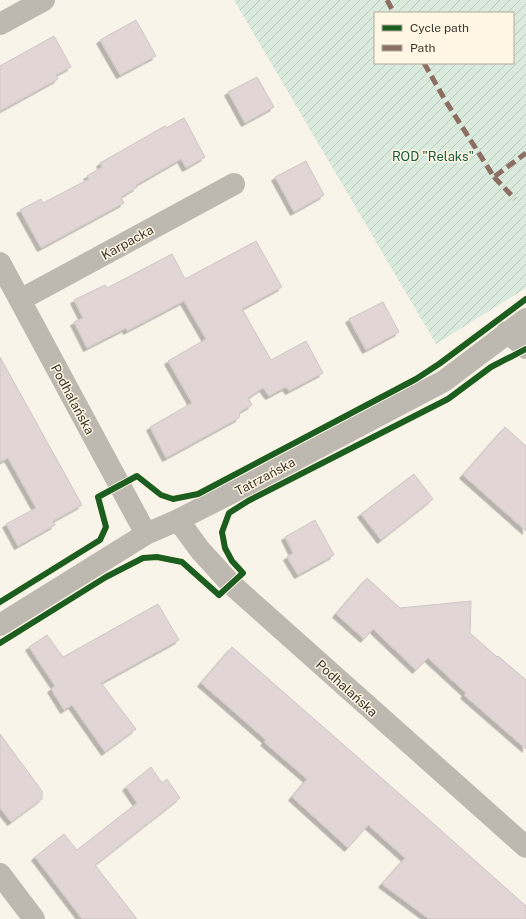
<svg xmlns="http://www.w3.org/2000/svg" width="526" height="919" font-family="'Public Sans',sans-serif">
<defs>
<pattern id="garden-furrows" width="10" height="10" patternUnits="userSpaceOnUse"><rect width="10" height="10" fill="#daebdd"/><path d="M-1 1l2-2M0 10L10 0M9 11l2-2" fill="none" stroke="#bccabe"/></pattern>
<filter id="shadow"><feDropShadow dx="-3.5" dy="3.5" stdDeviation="0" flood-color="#0004"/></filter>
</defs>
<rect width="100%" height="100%" fill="#f9f4ea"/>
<path fill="url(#garden-furrows)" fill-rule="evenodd" d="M234 0H526V288L436 344ZM375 13H513V63H375Z"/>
<path fill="#e1d5d5" stroke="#cec7c5" filter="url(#shadow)" d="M136 20 156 56 120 75 100 40Z
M54 36 71 67 56 75 58 79 0 111V66Z
M257 77 274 107 245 123 228 92Z
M184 118 205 157 186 168 181 159 136 185 137 187 121 197 124 203 41 248 20 210 41 199 43 203 89 179 87 176 102 167 100 163 165 126 166 128Z
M306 161 324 195 294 212 275 177Z
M256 241 282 287 242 309 271 360 306 341 323 373 289 391 286 387 269 396 263 388 248 398 252 405 240 412 239 418 166 458 150 427 192 403 168 361 206 339 184 301 127 331 126 328 87 348 74 322 83 318 74 300 105 285 107 288 172 254 185 279Z
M383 302 399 332 366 350 349 319Z
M0 357 82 505 53 521 55 525 18 546 6 524 36 508 8 458 0 462Z
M505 427 526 446V531L463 475Z
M414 474 433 499 381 540 361 514Z
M315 520 334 555 298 575 287 557 293 553 285 537Z
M367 578 400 608 471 601 470 633 497 657 498 656 526 680V749L464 695 466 693 428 658 416 670 373 629 364 639 336 614Z
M158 604 179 640 101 683 136 729 105 752 72 705 64 710 51 689 55 686 29 647 47 635 63 657Z
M232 647 426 817 526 906V919H429L382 884 405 858 368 825 348 848 292 797 307 779 264 742 266 740 201 683Z
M0 734 42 791V799L11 822 0 808Z
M151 767 162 783 167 779 180 798 95 865 137 919H82L35 857 64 834 77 850 137 803 126 787Z"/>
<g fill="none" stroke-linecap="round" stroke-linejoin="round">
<path stroke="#bdb8b0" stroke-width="22" d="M0 24 44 0
M0 263 146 534
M20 300 234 184
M507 332 526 348
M178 520 200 550 231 584 526 847
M0 625 146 534 178 520 245 486 444 381 526 319
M0 874 34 919"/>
<path stroke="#8d6e63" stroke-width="5" stroke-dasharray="10 5" stroke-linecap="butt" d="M387 0 394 13
M424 63 445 100 494 177 526 153
M494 177 515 199"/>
<defs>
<path id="cycleway" d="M0 602 100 540 106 527 98 497 137 476 161 495 173 499 198 494 416 379 439 364 526 299
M0 643 106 577 143 558 157 557 182 562 219 595 243 573 232 561 225 548 222 532 229 513 248 501 448 399 491 367 526 349"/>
</defs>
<use href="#cycleway" stroke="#fff6e4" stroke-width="8"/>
<use href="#cycleway" stroke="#1b5e20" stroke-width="6"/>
</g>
<g text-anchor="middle" stroke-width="3" stroke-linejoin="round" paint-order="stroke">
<g font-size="13" fill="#135c41" stroke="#fff6e4">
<text x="433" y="161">ROD "Relaks"</text>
</g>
<g font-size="13" fill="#3c372f" stroke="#fff6e4">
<text transform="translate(127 242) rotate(-29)" y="5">Karpacka</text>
<text transform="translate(73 399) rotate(62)" y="5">Podhalańska</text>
<text transform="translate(265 476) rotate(-28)" y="5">Tatrzańska</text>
<text transform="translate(347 688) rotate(42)" y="5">Podhalańska</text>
</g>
</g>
<rect x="374" y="12" width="140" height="52" fill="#fff6e4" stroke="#b1aa9c"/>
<rect x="382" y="25" width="20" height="6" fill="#1b5e20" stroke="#b1aa9c"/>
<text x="410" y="32" font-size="12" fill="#3c372f">Cycle path</text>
<rect x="382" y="45" width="20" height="6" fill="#8d6e63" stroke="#b1aa9c"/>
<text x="410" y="52" font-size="12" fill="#3c372f">Path</text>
</svg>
